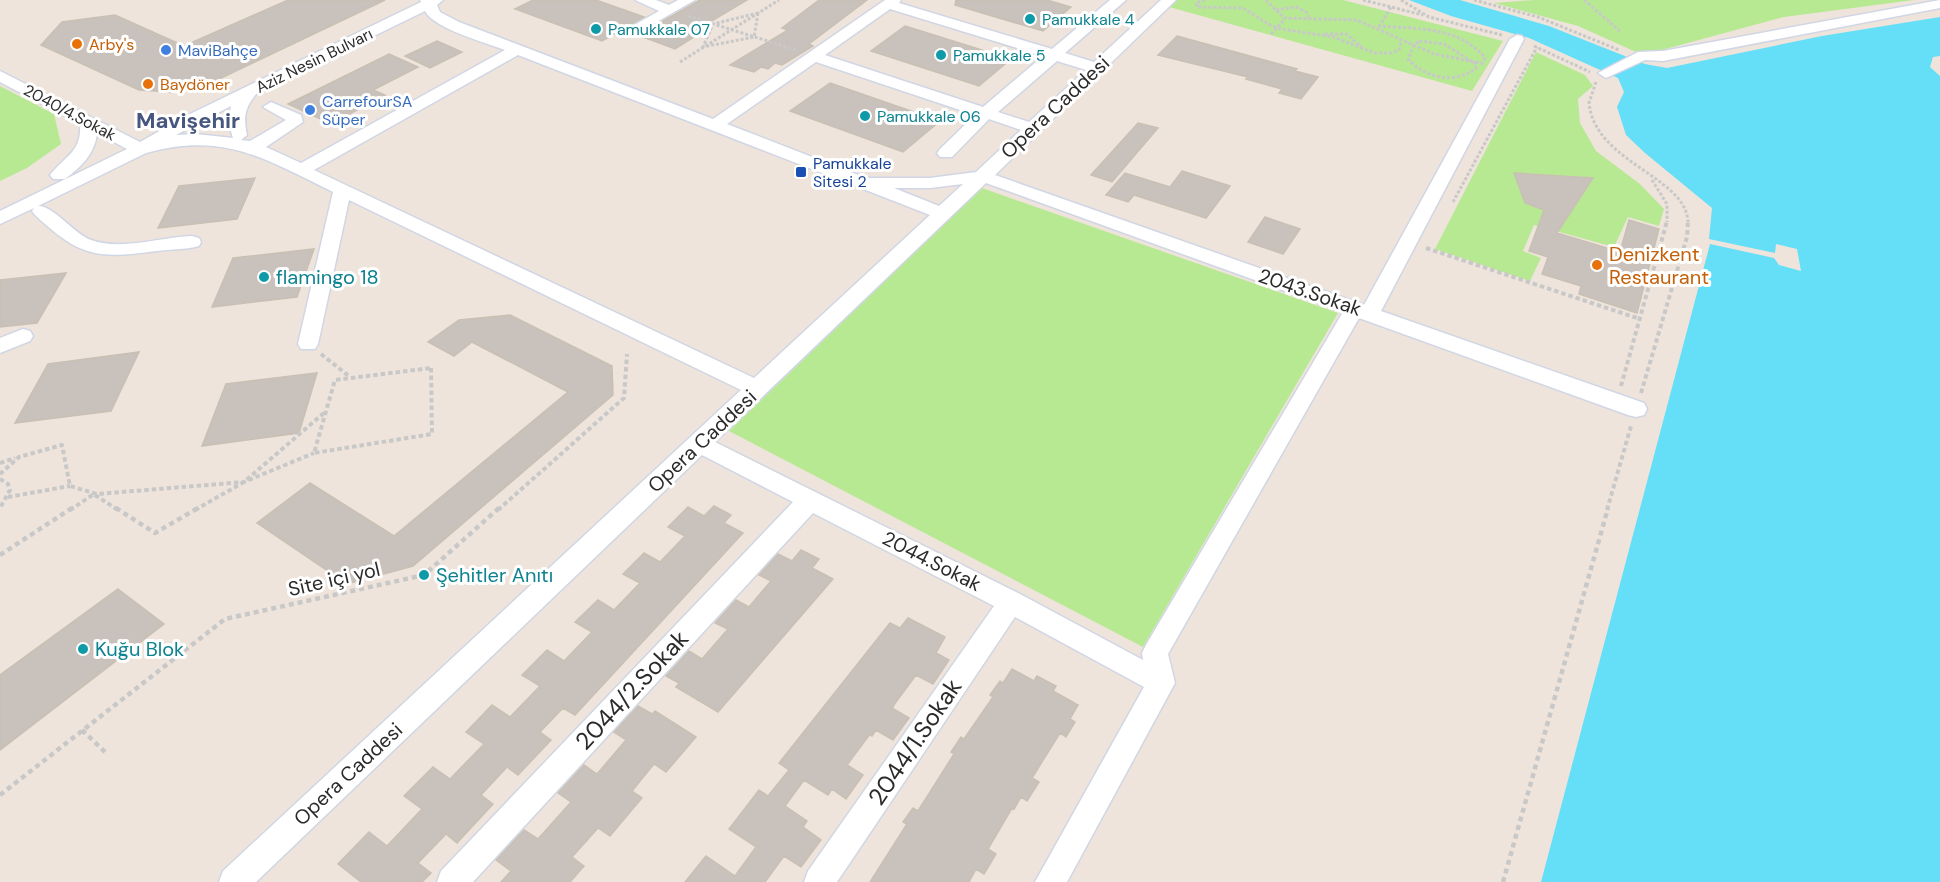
<svg xmlns="http://www.w3.org/2000/svg" width="1940" height="882" font-family="'DM Sans',sans-serif">
<rect width="100%" height="100%" fill="#eee4db"/>
<path fill="#b7e993" d="M1176 0H1343L1503 41 1472 91 1169 7Z
M1534 0H1914L1784 17 1658 51 1636 52 1578 26 1494 3Z
M1536 52 1585 75 1593 86 1578 99 1580 123 1596 151 1640 184 1664 209 1659 226 1628 217 1614 247 1534 225 1523 251 1541 258 1530 281 1435 249Z
M0 86 54 114 61 144 27 168 0 181Z
M982 188 1338 313 1143 647 729 431Z"/>
<path fill="#65def8" d="M1409 0H1460L1549 26 1645 64 1667 68 1822 36 1940 17V56L1933 57 1930 67 1940 76V882H1541L1710 244 1774 258 1779 265 1801 271 1797 249 1776 244 1775 253 1709 239 1712 208 1645 153 1626 135 1617 107 1624 92 1618 78 1529 38 1451 16Z"/>
<path fill="#c9c1bb" stroke="#c9c0b4" stroke-width="1.5" d="M288 0H385L192 92 182 88 172 92 139 90 41 45 62 22 115 15 184 46Z
M533 0H596L644 17 628 26 625 31 622 30 602 41 515 9Z
M700 0H747L688 35 694 37 675 49 638 35Z
M819 0H867L809 44 813 46 782 65 775 63 768 69 761 67 754 72 730 65 788 30 782 28Z
M956 0H1047L1071 7 1043 31 955 5Z
M905 26 1011 59 979 86 871 51Z
M1177 36 1297 69 1295 71 1318 77 1301 99 1279 93 1282 89 1246 79 1248 77 1158 55Z
M437 41 462 52 430 68 405 56Z
M389 54 418 67 373 90 385 95 331 124 288 104Z
M830 83 940 121 903 152 790 111Z
M1138 123 1158 128 1112 182 1091 175Z
M1182 171 1230 186 1206 218 1134 195 1128 202 1106 195 1125 173 1170 187Z
M1514 173 1593 178 1557 233 1620 252 1629 220 1659 229 1637 313 1579 294 1581 286 1542 274 1548 257 1529 251 1544 210 1525 203Z
M255 178 237 219 158 228 179 186Z
M1265 217 1300 229 1283 254 1248 242Z
M314 249 297 297 212 307 233 258Z
M66 273 37 323 0 327V280Z
M510 315 612 366 613 395 413 566 347 584 257 523 310 483 394 536 568 392 472 342 454 356 428 342 459 320Z
M139 352 111 411 15 423 48 364Z
M317 373 299 433 202 446 226 384Z
M714 506 731 515 724 523 743 533 575 715 563 708 540 732 551 740 518 775 507 767 481 795 493 804 457 843 446 834 418 863 431 873 422 882H361L338 864 369 832 387 846 422 809 404 796 433 767 450 779 484 744 466 732 492 705 510 717 540 686 522 675 547 650 564 661 592 632 575 622 598 600 614 610 640 583 623 574 644 553 660 562 685 536 668 527 688 507 704 516Z
M801 550 819 559 812 568 833 579 718 712 676 687 679 683 666 676 689 651 702 659 728 629 715 623 736 600 749 607 771 581 759 575 778 554 792 561Z
M118 589 164 624 0 750V675Z
M908 618 945 637 936 653 949 660 933 684 916 675 896 702 892 708 909 718 893 740 876 730 872 736 870 734 847 765 863 775 846 799 832 789 828 795 804 780 785 806 807 821 803 827 821 840 801 867 784 856 765 882H685L706 856 735 876 756 847 729 829 759 790 768 796 789 770 779 763 890 623 900 628Z
M1012 669 1034 681 1037 676 1056 686 1053 691 1078 705 1070 719 1075 722 1066 737 1060 733 1032 778 1039 782 1027 801 1021 797 1014 809 1012 808 988 849 996 854 984 874 976 869 969 882H870L907 824 903 822 913 808 918 811 954 754 951 752 961 737 964 739 993 697 990 695 1000 681 1003 683Z
M638 706 652 714 655 711 696 737 666 772 654 764 632 791 642 798 610 836 598 828 572 857 584 866 570 882H501L511 871 496 860 524 830 538 839 571 802 558 793 584 765 597 774 626 740 614 732Z"/>
<g fill="none" stroke-linecap="round" stroke-linejoin="round">
<defs>
<path id="minor" d="M420 0H443L437 5 440 12 459 22 713 119 885 0H901L899 3 1052 49 1110 0H1126L1065 53 1094 62 1161 0H1176L995 175 1364 305 1510 39 1517 35 1522 36 1524 39 1381 311 1644 403 1647 409 1644 415 1636 417 1628 415 1359 318 1168 654 1175 683 1067 882H1035L1144 687 1015 617 837 882H804L808 871 994 606 813 513 473 882H437L441 871 793 502 702 455 256 882H219L223 871 741 390 349 200 318 344 315 349H301L298 344 333 192C265 159 224 131 146 153L38 206C53 205 74 234 91 240 121 251 161 237 192 236L199 238 201 242 199 246C185 250 171 249 157 251 96 259 80 257 35 215L32 211 34 208 0 224V211L127 149 97 133C95 154 81 167 65 179H53L50 175C65 156 82 152 80 124L0 82V71L140 142 190 114 421 2ZM890 9 1043 56 983 107 825 55ZM425 11C433 28 486 43 505 50L301 163 266 147 303 122 301 115 271 102 263 107 286 120 250 141 241 140 247 135C243 117 245 107 257 93ZM518 55 930 215 754 378 314 170ZM1057 61 1086 70 1029 122 998 112ZM816 62 975 115 940 149 937 153 940 157H952L989 119 1021 130 976 172 930 178H866L727 124ZM231 106 228 122 233 138 196 134 176 135ZM986 183 1343 312 1146 645 1142 653 1143 660 1020 594 715 442ZM963 184 939 206 894 188H930Z
M635 0H656L669 5 678 0H695L634 35 627 31 629 28 659 11Z
M1940 0V8L1663 61 1645 60 1606 78 1598 73 1638 52 1663 51Z
M23 329 30 331 33 336 30 341 0 353V338Z"/>
</defs>
<use href="#minor" stroke="#d0d6e4" stroke-width="3"/>
<path stroke="#c8c8c8" stroke-width="3" stroke-dasharray="3 2" stroke-linecap="butt" d="M1205 0 1196 3 1197 7 1243 8 1270 25 1281 29 1334 37 1374 53H1391L1399 50 1401 42
M1266 0 1284 18 1357 20 1434 54 1486 64
M1363 0 1423 15
M1401 0 1429 17 1502 35
M1474 0 1538 17 1619 50
M1584 0 1620 31
M1276 10 1296 7 1306 12 1308 17
M758 13 754 37 703 47 713 24Z
M688 16 796 50
M1378 26C1416 29 1459 26 1485 58L1483 62
M1379 27 1391 7
M1271 34 1285 19
M1325 34H1346L1362 47
M1419 41 1444 44 1476 64V68C1455 85 1425 78 1408 59L1414 45Z
M1534 46 1590 72
M680 62 779 0
M1596 82 1589 103C1595 163 1686 176 1688 222
M1652 180 1667 204V222
M1453 202 1537 47"/>
<path stroke="#c8c8c8" stroke-width="4" stroke-dasharray="4.5 3" stroke-linecap="butt" d="M1426 248 1640 319
M321 354 350 377
M431 368 432 434 314 453 335 380Z
M1621 386 1667 221
M1641 393 1687 237 1688 221
M0 463 15 458
M0 474 19 457 62 445 70 486 97 494 244 482 314 453
M0 479 8 484 10 490 0 508
M95 495 118 510
M8 497 70 486
M70 510 94 494
M195 510 244 482 325 412
M498 510 624 398 627 354
M1607 510 1631 426"/>
<path stroke="#c8c8c8" stroke-width="4.5" stroke-dasharray="5 4" stroke-linecap="butt" d="M116 508 155 533 198 508
M0 555 72 508
M82 730 105 752
M0 795 225 619 424 575 499 508
M1503 882 1608 508"/>
<use href="#minor" fill="#fff" fill-rule="evenodd"/>
</g>
<g fill="#0f9aa8" stroke="#fff" stroke-width="2">
<circle cx="1030" cy="19" r="6"/>
<circle cx="596" cy="29" r="6"/>
<circle cx="941" cy="55" r="6"/>
<circle cx="865" cy="116" r="6"/>
<circle cx="264" cy="277" r="6"/>
<circle cx="424" cy="575" r="6"/>
<circle cx="83" cy="649" r="6"/>
</g>
<g fill="#e8710a" stroke="#fff" stroke-width="2">
<circle cx="77" cy="44" r="6"/>
<circle cx="148" cy="84" r="6"/>
<circle cx="1597" cy="265" r="6"/>
</g>
<g fill="#3f7fe0" stroke="#fff" stroke-width="2">
<circle cx="166" cy="50" r="6"/>
<circle cx="310" cy="110" r="6"/>
</g>
<rect fill="#1a4fb4" stroke="#fff" stroke-width="2" x="795" y="166" width="12" height="12" rx="3"/>
<g text-anchor="middle" stroke-width="6" stroke-linejoin="round" paint-order="stroke">
<g font-size="16" fill="#0d838f" stroke="#fff" text-anchor="start">
<text x="1042" y="25">Pamukkale 4</text>
<text x="608" y="35">Pamukkale 07</text>
<text x="953" y="61">Pamukkale 5</text>
<text x="877" y="122">Pamukkale 06</text>
</g>
<g font-size="16" fill="#c56008" stroke="#fff" text-anchor="start">
<text x="89" y="50">Arby's</text>
<text x="160" y="90">Baydöner</text>
</g>
<g font-size="16" fill="#366cbe" stroke="#fff" text-anchor="start">
<text x="178" y="56">MaviBahçe</text>
<text x="322" y="107">CarrefourSA<tspan x="322" dy="18">Süper</tspan></text>
</g>
<g font-size="16" fill="#2a2a2a" stroke="#fff">
<text transform="translate(314 60) rotate(-26)" y="6">Aziz Nesin Bulvarı</text>
<text transform="translate(70 112) rotate(28)" y="6">2040/4.Sokak</text>
</g>
<g font-size="16" fill="#164399" stroke="#fff" text-anchor="start">
<text x="813" y="169">Pamukkale<tspan x="813" dy="18">Sitesi 2</tspan></text>
</g>
<g font-size="20" fill="#2a2a2a" stroke="#fff">
<text transform="translate(1055 107) rotate(-43)" y="7">Opera Caddesi</text>
<text transform="translate(1310 292) rotate(19)" y="7">2043.Sokak</text>
<text transform="translate(702 441) rotate(-43)" y="7">Opera Caddesi</text>
<text transform="translate(932 561) rotate(27)" y="7">2044.Sokak</text>
<text transform="translate(334 579) rotate(-13)" y="7">Site içi yol</text>
<text transform="translate(348 774) rotate(-43)" y="7">Opera Caddesi</text>
</g>
<g font-size="20" fill="#c56008" stroke="#fff" text-anchor="start">
<text x="1609" y="261">Denizkent<tspan x="1609" dy="23">Restaurant</tspan></text>
</g>
<g font-size="20" fill="#0d838f" stroke="#fff" text-anchor="start">
<text x="276" y="284">flamingo 18</text>
<text x="436" y="582">Şehitler Anıtı</text>
<text x="95" y="656">Kuğu Blok</text>
</g>
<g font-size="22" font-weight="bold" fill="#47567f" stroke="#fff">
<text x="188" y="128">Mavişehir</text>
</g>
<g font-size="24" fill="#2a2a2a" stroke="#fff">
<text transform="translate(632 690) rotate(-47)" y="8">2044/2.Sokak</text>
<text transform="translate(915 742) rotate(-56)" y="8">2044/1.Sokak</text>
</g>
</g>
</svg>
